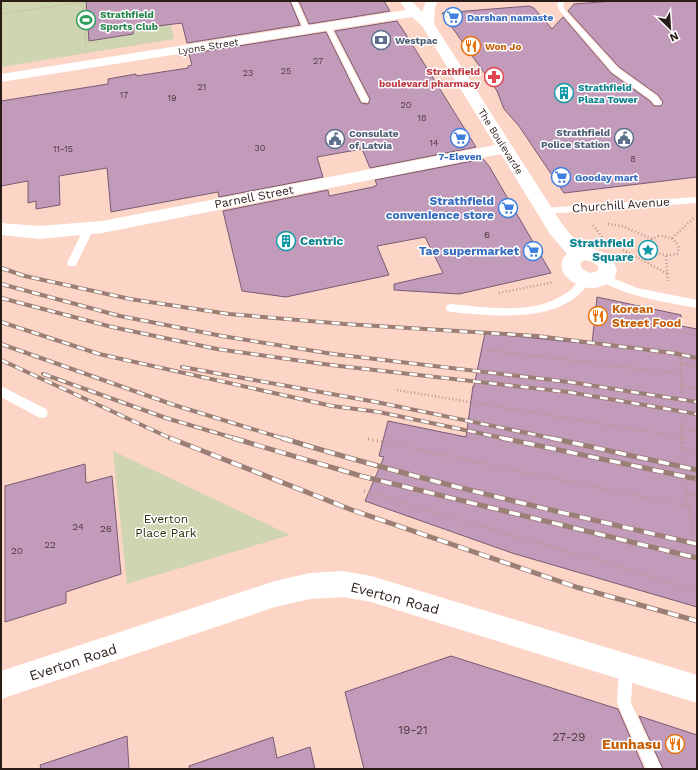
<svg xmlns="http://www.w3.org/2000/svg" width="698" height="770" font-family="'Work Sans',sans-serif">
<rect width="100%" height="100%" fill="#fdd5c6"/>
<path fill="#cfd5b0" d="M1 1H166L174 39 1 67Z
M113 451 290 535 127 584Z"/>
<path fill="#c29aba" stroke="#785c73" d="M86 1H290L300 25 187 43 182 23 133 29V34L89 41Z
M299 1H384L390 11 309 24Z
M614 1H697V177L564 193 519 126 504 109 497 91 442 13 529 6 534 8 552 29 563 17 611 73 650 101 654 106H661L663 102 658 95 619 67 568 11 574 4Z
M397 21 407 36V43L410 41 476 147 370 168 362 149 317 157 323 177 219 197 218 192 111 212 107 168 59 176 60 205 36 209V201L28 203V181L1 186V101L108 84V79L136 74V76L188 68V66L192 65 189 54 326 32 361 103 368 104 370 99 335 31Z
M483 159 489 166 551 273 459 294 394 290V284L443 273 425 237 377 246 389 275 286 297 242 291 223 211 328 190 329 196 373 187 377 185 375 180Z
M597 297 681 315V326L697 329V607L512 553 365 501 384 457 379 456 388 421 466 437 473 386H474L485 333 592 344Z
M85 464 86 483 112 476 121 574 66 592V603L5 622V486Z
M451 656 618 709 644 769H364L345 692Z
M639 716 697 735V769H663Z
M127 736 129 769H41L40 765Z
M273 737 277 758 310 747 315 769H190L189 766Z"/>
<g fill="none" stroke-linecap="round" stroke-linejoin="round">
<path stroke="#b8988c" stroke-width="1.5" stroke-dasharray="0.5 2" stroke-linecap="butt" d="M83 1 86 48
M1 14 83 2"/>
<path stroke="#b8988c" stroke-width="2.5" stroke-dasharray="1 2.5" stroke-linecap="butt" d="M608 224 622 226 652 239
M593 225 602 237
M658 236C668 236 675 238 679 248L677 254C665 257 651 254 652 239Z
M672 238 695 217
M623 250 668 274
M666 256 668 281
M499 293 554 282
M670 316V330L697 335
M487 350 681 374 680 357
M680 364 697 368
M681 374V393
M681 385 697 389
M397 390 682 437V420
M682 428 697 432
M682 437V439"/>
<path stroke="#b8988c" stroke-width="3" stroke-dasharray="1 3.5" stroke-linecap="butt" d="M682 438 683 459
M368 439 689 507 685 482
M683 449 697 453
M364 491 697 590
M686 492 697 495
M689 507 693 535"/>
<path fill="#fff" fill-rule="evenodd" d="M291 1H297L310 30 309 31 304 30Z
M559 1H566L563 4 564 9 618 68 657 96 662 103 661 105H655L651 100 612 72 559 10 557 4Z
M328 25 331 27 369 100 368 102H362L361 100 325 27Z
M697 197V203L545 214 540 211 545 208Z
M89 225 94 228 77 263 75 266H69L67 263 84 228Z
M603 274 637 288 697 300V308C663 302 630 297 600 281L598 278 600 275Z
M585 276 588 277 590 280C566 325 493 316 451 312L447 311 446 308 447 305 451 304C484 307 525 314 556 299 561 296 567 293 572 289 576 284 579 278 585 276Z
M1 386 46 409 48 413 46 417 42 418 38 417 1 397Z
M626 661 631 663 633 668 631 703 662 769H646L617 703 619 668 621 663Z"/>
<path fill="#fff" fill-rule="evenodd" d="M402 1H412L422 12 426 1H438L435 7 434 24 562 224 581 247 592 248 607 254 613 260 617 270 614 280C606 284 598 289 590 288 578 287 558 276 562 262 562 259 565 256 567 254L550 234 501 154 102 233 39 239 1 235V223L39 226 102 221 495 145 422 26 412 17 1 82V74L406 10 401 3ZM585 260 590 261 598 266V271L590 273 582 269 580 263Z
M343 571 371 576 697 675V703L371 602 343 597 310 599 275 607 1 699V671L275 581 310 573Z"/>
<defs>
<path id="rail-far1" d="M1 268 25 276 130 299 229 314 345 324 537 336 673 353 697 358
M1 284 120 316 222 336 333 354 569 382 697 402
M1 298 112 327 217 349 331 365 568 392 697 414
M1 322 99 354 332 406 379 412 507 439
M1 344 174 405 285 439
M1 360 172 439
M182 367 376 402 556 439
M43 374 166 418 237 439"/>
<path id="rail" d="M170 438 352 510 576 587 697 621
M233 438 361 476 697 558
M282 438C418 480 558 512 697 544
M502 438 697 479
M551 438 697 470"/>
</defs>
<use href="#rail-far1" stroke="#9b7f74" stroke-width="4"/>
<use href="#rail" stroke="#9b7f74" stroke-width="5"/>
<use href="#rail-far1" stroke="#fff" stroke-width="2.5" stroke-dasharray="8" stroke-linecap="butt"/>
<use href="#rail" stroke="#fff" stroke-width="3.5" stroke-dasharray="11" stroke-linecap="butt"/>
</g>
<defs>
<symbol id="supermarket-ring" viewBox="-11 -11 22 22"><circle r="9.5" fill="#fff" stroke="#3f7fe0" stroke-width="1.5"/><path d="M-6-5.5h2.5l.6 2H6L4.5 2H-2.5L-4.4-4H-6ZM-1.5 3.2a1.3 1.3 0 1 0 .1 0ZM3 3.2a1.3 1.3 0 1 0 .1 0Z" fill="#3f7fe0"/></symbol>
<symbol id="stadium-ring" viewBox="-11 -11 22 22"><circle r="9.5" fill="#fff" stroke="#2e9e5b" stroke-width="1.5"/><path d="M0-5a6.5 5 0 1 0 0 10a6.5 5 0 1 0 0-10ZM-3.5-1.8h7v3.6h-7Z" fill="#2e9e5b"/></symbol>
<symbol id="bank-ring" viewBox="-11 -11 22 22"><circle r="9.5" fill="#fff" stroke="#5c6f8a" stroke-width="1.5"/><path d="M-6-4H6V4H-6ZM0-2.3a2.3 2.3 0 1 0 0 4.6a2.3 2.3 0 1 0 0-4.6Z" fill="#5c6f8a"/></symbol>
<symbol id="restaurant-ring" viewBox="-11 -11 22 22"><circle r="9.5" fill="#fff" stroke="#e8710a" stroke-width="1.5"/><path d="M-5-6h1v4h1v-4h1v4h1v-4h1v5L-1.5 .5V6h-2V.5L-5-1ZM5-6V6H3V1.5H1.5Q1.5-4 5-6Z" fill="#e8710a"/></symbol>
<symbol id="pharmacy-ring" viewBox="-11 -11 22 22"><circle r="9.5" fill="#fff" stroke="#e0444e" stroke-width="1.5"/><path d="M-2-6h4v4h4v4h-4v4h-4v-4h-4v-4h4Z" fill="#e0444e"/></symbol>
<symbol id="building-ring" viewBox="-11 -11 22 22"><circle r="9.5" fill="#fff" stroke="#0f9aa8" stroke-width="1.5"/><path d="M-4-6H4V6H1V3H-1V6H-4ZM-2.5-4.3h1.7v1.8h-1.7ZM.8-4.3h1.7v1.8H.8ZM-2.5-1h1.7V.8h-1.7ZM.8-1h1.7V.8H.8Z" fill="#0f9aa8"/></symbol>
<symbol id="civic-ring" viewBox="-11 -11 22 22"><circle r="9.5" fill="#fff" stroke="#5c6f8a" stroke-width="1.5"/><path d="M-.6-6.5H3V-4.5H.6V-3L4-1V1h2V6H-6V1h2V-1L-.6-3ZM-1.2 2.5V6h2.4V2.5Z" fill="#5c6f8a"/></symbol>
<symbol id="sight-ring" viewBox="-11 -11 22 22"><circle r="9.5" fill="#fff" stroke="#0f9aa8" stroke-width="1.5"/><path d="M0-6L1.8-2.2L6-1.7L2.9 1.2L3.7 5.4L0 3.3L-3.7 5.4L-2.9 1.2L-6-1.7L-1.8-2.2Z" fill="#0f9aa8"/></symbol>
</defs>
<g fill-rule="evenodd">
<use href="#supermarket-ring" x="442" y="6" width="22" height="22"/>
<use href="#stadium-ring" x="75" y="9" width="22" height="22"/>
<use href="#bank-ring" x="370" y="29" width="22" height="22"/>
<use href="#restaurant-ring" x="460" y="35" width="22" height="22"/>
<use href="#pharmacy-ring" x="483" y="66" width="22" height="22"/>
<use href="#building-ring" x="553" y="82" width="22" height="22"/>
<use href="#supermarket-ring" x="449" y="127" width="22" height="22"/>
<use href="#civic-ring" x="613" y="127" width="22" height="22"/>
<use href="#civic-ring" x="324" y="128" width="22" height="22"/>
<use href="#supermarket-ring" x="550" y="166" width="22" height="22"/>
<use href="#supermarket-ring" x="497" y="197" width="22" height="22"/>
<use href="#building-ring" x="275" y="230" width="22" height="22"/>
<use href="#sight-ring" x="637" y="239" width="22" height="22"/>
<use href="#supermarket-ring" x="522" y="240" width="22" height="22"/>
<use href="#restaurant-ring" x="587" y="305" width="22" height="22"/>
<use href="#restaurant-ring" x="664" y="733" width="22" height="22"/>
</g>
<g text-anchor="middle" stroke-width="3" stroke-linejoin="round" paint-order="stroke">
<g font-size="9" fill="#4f3b3f">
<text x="318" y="64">27</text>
<text x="286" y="74">25</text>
<text x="248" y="76">23</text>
<text x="202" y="90">21</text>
<text x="124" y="98">17</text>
<text x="172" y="101">19</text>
<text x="406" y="108">20</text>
<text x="422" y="121">18</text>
<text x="434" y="146">14</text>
<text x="260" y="151">30</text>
<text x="63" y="152">11-15</text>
<text x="633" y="162">8</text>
</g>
<g font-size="10" font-weight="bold" fill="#27864d" stroke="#fff" text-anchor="start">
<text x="100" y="18">Strathfield<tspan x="100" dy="12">Sports Club</tspan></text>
</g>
<g font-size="10" font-weight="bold" fill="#366cbe" stroke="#fff" text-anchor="start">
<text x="467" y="21">Darshan namaste</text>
<text x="460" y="160" text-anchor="middle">7-Eleven</text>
<text x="575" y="181">Gooday mart</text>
</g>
<g font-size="10" font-weight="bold" fill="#4e5e75" stroke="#fff" text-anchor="start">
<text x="395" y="44">Westpac</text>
<text x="610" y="136" text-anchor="end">Strathfield<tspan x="610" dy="12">Police Station</tspan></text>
<text x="349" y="137">Consulate<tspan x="349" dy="12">of Latvia</tspan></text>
</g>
<g font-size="10" fill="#291b16" stroke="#fff">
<text transform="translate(208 46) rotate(-9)" y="4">Lyons Street</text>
<text transform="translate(501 141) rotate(58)" y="4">The Boulevarde</text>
</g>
<g font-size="10" font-weight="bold" fill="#c56008" stroke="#fff" text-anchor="start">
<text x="485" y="50">Won Jo</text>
</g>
<g font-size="10" font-weight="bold" fill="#be3a42" stroke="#fff" text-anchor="end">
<text x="480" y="75">Strathfield<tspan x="480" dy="12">boulevard pharmacy</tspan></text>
</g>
<g font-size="10" font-weight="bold" fill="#0d838f" stroke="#fff" text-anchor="start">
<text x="578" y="91">Strathfield<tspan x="578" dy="12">Plaza Tower</tspan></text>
</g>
<g font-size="10" fill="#4f3b3f">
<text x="487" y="238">6</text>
<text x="78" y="530">24</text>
<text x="106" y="532">26</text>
<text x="50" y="548">22</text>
<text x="17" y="554">20</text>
</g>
<g font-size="12" fill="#291b16" stroke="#fff">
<text transform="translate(254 197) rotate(-11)" y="4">Parnell Street</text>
<text transform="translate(621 205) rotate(-4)" y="4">Churchill Avenue</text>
</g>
<g font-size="12" font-weight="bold" fill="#366cbe" stroke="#fff" text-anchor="end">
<text x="494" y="205">Strathfield<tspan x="494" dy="14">convenience store</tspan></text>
<text x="519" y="255">Tae supermarket</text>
</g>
<g font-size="12" font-weight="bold" fill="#0d838f" stroke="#fff" text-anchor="start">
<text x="300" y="245">Centric</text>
<text x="634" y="247" text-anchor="end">Strathfield<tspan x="634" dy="14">Square</tspan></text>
</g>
<g font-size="12" font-weight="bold" fill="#c56008" stroke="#fff" text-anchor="start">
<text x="612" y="313">Korean<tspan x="612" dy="14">Street Food</tspan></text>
</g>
<g font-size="12" fill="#2e320d" stroke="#fff">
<text x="166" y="523">Everton<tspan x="166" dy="14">Place Park</tspan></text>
</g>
<g font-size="12" fill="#4f3b3f">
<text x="413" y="734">19-21</text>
<text x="569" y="741">27-29</text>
</g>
<g font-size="14" fill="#291b16" stroke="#fff">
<text transform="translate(395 598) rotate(15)" y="5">Everton Road</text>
<text transform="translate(73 662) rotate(-18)" y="5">Everton Road</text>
</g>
<g font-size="14" font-weight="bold" fill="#c56008" stroke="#fff" text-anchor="end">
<text x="661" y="749">Eunhasu</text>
</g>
</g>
<rect width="698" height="770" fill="none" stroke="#291b16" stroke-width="4"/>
<g transform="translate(670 28) rotate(155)" stroke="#ffffff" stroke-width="3" paint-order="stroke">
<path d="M0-3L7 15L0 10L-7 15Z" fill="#291b16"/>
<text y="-6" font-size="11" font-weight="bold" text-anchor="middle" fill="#291b16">N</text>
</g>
</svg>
